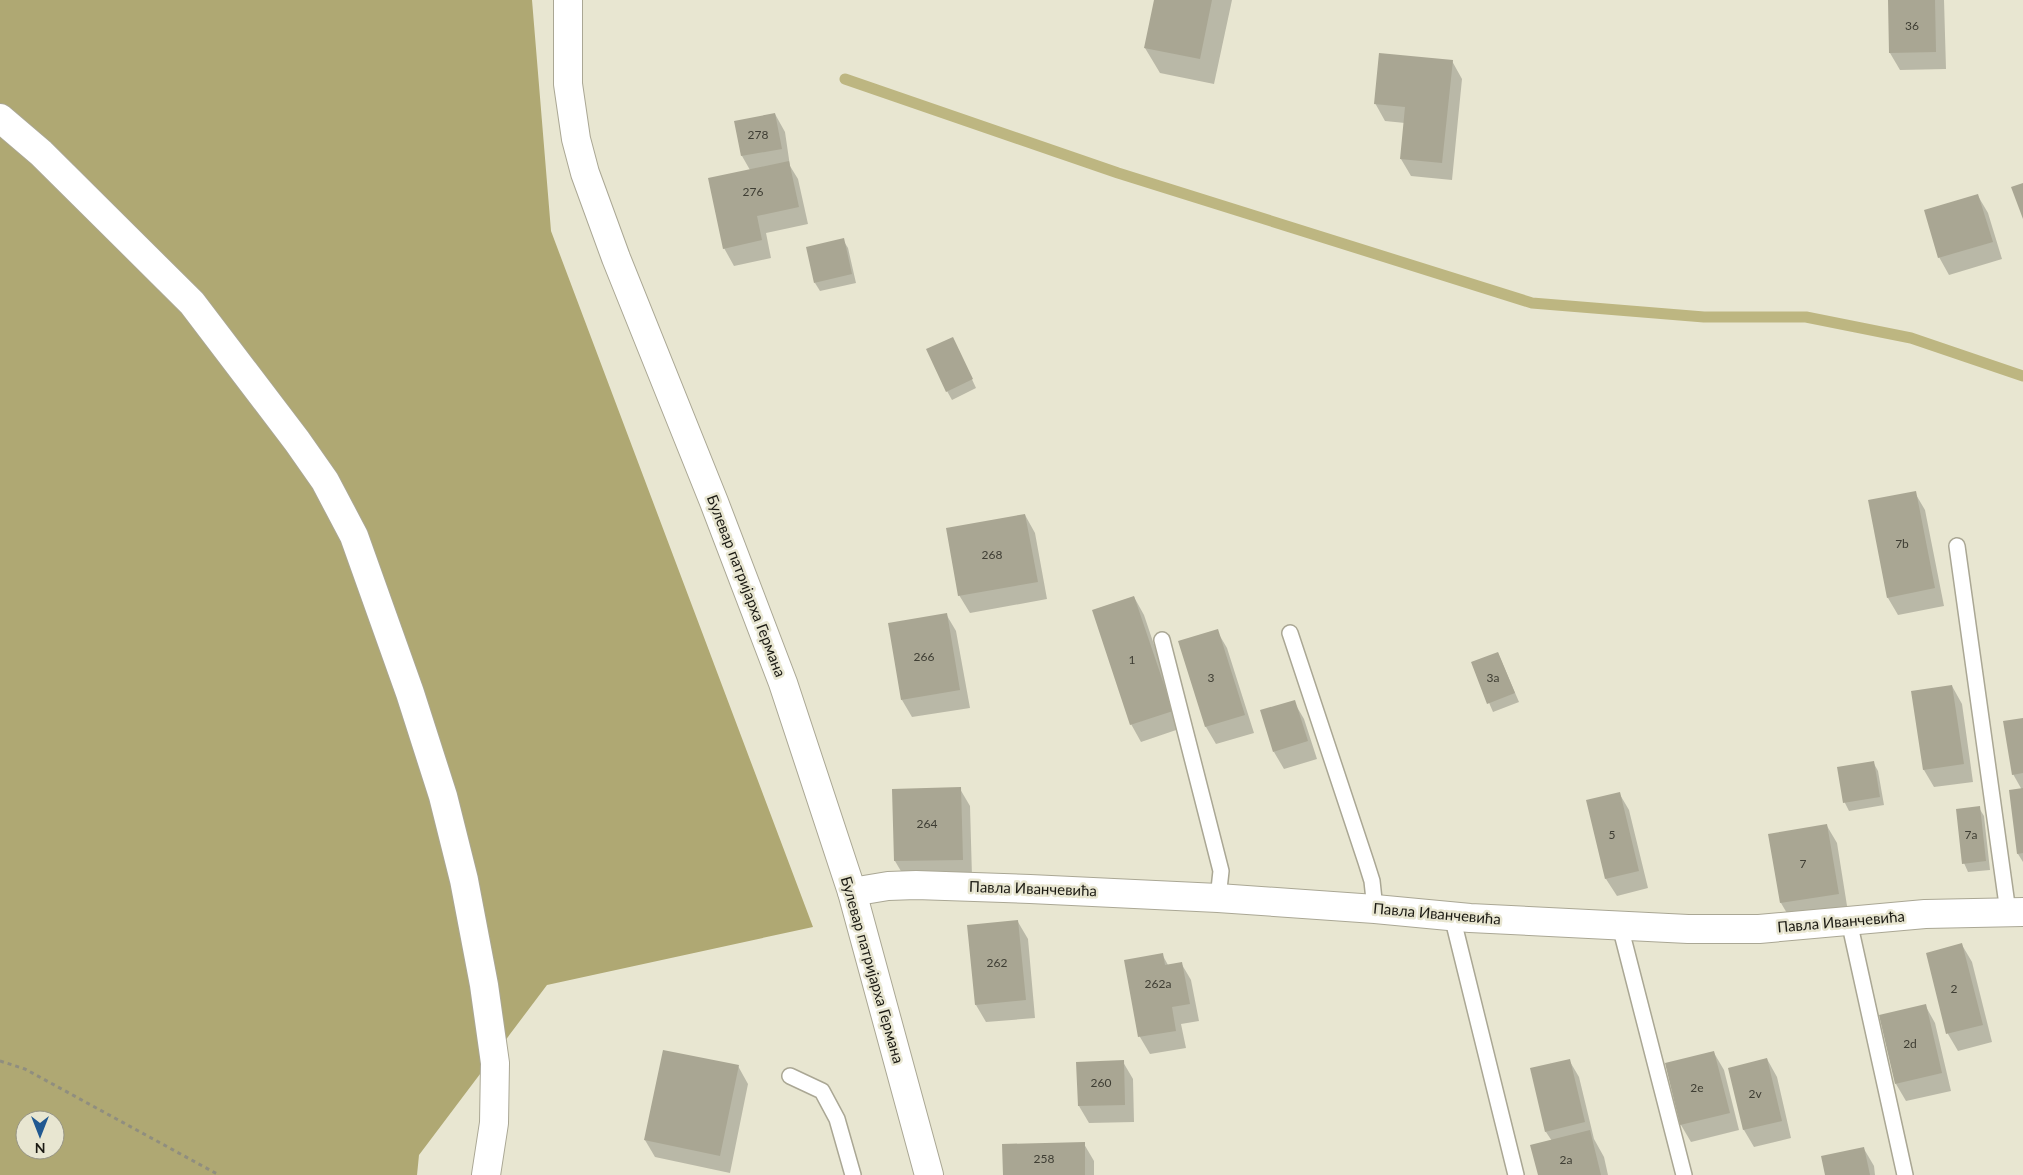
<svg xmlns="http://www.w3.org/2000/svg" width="2023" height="1175" font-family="Lato,sans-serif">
<rect width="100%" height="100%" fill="#e8e6d1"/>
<path fill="#afa873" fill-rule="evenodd" d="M0 0H532L551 231 813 927 547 985 419 1155 417 1175H0ZM25 1120H55V1150H25Z"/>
<path fill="#0003" d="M1155 0H1232L1214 84 1160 73 1145 48Z
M1889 0H1944L1946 69 1900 70 1890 53Z
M1452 61 1462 79 1452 180 1411 176 1401 159 1405 123 1385 121 1375 103Z
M775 114 785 132 790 166 798 179 808 224 766 233 771 258 734 266 724 248 750 170 742 156 735 122Z
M1978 196 1988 213 2002 259 1949 275 1939 257Z
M843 240 848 248 856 283 820 291 815 283Z
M957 347 976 388 952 400 947 391Z
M1915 493 1925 510 1944 606 1898 615 1888 598Z
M1025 515 1035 533 1047 599 970 613 959 595Z
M1134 597 1144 615 1182 728 1141 742 1131 724Z
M946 614 956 631 970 708 912 717 902 700Z
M1217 631 1227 648 1254 733 1216 744 1206 727 1180 642Z
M1498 653 1519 702 1493 712 1472 663Z
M1952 686 1962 704 1973 782 1934 787 1924 770 1912 692Z
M1294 702 1304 719 1317 759 1284 769 1274 752Z
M2023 719V862L2018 854 2022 790 2013 774Z
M1873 762 1878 771 1884 805 1849 811 1845 803 1839 768Z
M960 789 970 806 972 877 905 878 895 861 893 790Z
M1619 793 1629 810 1648 888 1617 896 1606 879Z
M1979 808 1984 816 1990 870 1968 872 1964 863Z
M1827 826 1837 843 1848 912 1791 920 1781 903 1769 835Z
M1018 922 1028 939 1035 1018 986 1022 976 1005Z
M1962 945 1972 962 1992 1042 1958 1051 1948 1034 1927 954Z
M1162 954 1168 965 1181 963 1191 980 1199 1021 1181 1024 1186 1048 1150 1054 1140 1037 1126 961Z
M1925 1005 1935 1023 1951 1091 1906 1101 1896 1084Z
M1714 1053 1724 1070 1739 1130 1691 1142 1681 1125 1666 1064Z
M1767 1059 1777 1077 1791 1138 1754 1147 1744 1130 1729 1069Z
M1569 1060 1579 1077 1594 1139 1604 1157 1608 1175H1539L1552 1141 1546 1132Z
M1123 1062 1133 1079 1134 1122 1089 1123 1079 1106Z
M738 1066 748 1084 730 1173 655 1157 645 1140Z
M1084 1144 1094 1161V1175H1004Z
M1864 1149 1874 1166 1875 1175H1827Z"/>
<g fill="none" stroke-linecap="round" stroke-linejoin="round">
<path stroke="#bdb681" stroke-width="11" d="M845 79 1118 173 1532 303 1704 317H1806L1911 338 2023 376"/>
</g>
<path fill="#a9a693" d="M1154 0H1212L1200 59 1144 48Z
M1888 0H1935L1936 52 1889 53Z
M1379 53 1453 60 1442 163 1400 159 1405 107 1374 104Z
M775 113 782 149 741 156 734 121Z
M789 161 799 207 757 216 762 240 723 249 708 178Z
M2023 183V219L2011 187Z
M1978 194 1993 242 1938 258 1924 210Z
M844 238 852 274 814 283 806 247Z
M953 337 973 379 946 392 926 349Z
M1916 491 1935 588 1887 598 1868 500Z
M1025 514 1038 582 958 596 946 528Z
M1134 596 1173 711 1130 725 1092 610Z
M947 613 960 690 901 700 888 623Z
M1218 629 1245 715 1205 727 1178 641Z
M1498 652 1515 693 1487 704 1471 662Z
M1952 685 1964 764 1923 770 1911 691Z
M1295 700 1308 741 1273 752 1260 710Z
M2023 718V773L2012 775 2003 721Z
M1874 761 1880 797 1843 803 1837 767Z
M961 787 963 860 894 861 892 789Z
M2023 788V853L2017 854 2009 790Z
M1620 792 1639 871 1605 879 1586 800Z
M1980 806 1986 861 1962 864 1956 809Z
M1827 824 1839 894 1780 903 1768 834Z
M1018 920 1026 1000 975 1005 967 925Z
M1962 943 1983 1025 1946 1034 1926 953Z
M1163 953 1165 965 1182 962 1190 1004 1172 1007 1176 1031 1138 1037 1124 960Z
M1926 1004 1942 1073 1895 1084 1879 1015Z
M663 1050 739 1065 720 1156 644 1140Z
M1714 1051 1730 1113 1680 1125 1665 1063Z
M1767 1058 1782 1121 1743 1130 1728 1068Z
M1570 1059 1585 1122 1545 1132 1530 1068Z
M1124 1060 1125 1105 1078 1106 1076 1062Z
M1590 1130 1601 1175H1538L1530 1145Z
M1085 1142V1175H1003L1002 1144Z
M1864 1147 1870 1175H1825L1821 1156Z"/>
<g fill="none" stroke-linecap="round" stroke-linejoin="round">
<defs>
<path id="lane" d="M1957 546 2008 912
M1290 633 1366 862 1372 881 1375 909
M1162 640 1221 871 1218 898
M1452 916 1516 1175
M1849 921 1905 1175
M1620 926 1684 1175
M790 1076 822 1091 837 1119 853 1175"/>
<path id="street" d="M0 118 41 153 192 303 297 441 325 481 354 536 410 693 443 796 464 880 484 985 495 1063 494 1123 486 1175
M852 892 888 886 916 885 1030 889 1218 898 1375 909 1470 918 1688 929H1759L1925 914 2023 912"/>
<path id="secondary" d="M568 0V84L576 139 585 173 616 258 714 502 783 683 852 892 929 1175"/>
</defs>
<use href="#lane" stroke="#aaa794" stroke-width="18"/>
<use href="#street" stroke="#aaa794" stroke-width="30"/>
<use href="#secondary" stroke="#aaa794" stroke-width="30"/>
<path stroke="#908e7f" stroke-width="3" stroke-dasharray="4 4" stroke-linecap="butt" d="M0 1061 25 1069 219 1175"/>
<use href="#lane" stroke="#fff" stroke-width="15"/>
<use href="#street" stroke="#fff" stroke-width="28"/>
<use href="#secondary" stroke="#fff" stroke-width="28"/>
</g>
<g text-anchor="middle" stroke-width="5" stroke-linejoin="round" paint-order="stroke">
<g font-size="12" fill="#3e3d33">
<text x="1912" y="30">36</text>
<text x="758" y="139">278</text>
<text x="753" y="196">276</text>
<text x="1902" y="548">7b</text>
<text x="992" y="559">268</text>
<text x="924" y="661">266</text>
<text x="1132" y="664">1</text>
<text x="1211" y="682">3</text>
<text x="1493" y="682">3a</text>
<text x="927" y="828">264</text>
<text x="1612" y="839">5</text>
<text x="1971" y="839">7a</text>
<text x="1803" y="868">7</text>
<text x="997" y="967">262</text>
<text x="1158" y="988">262a</text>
<text x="1954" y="993">2</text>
<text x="1910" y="1048">2d</text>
<text x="1101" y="1087">260</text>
<text x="1697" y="1092">2e</text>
<text x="1755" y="1098">2v</text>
<text x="1044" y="1163">258</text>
<text x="1566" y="1164">2a</text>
</g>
<g font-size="15" fill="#1b1a13" stroke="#e8e6d1">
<text transform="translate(746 586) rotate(69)" y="5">Булевар патријарха Германа</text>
<text transform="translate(1033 889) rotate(2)" y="5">Павла Иванчевића</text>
<text transform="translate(1437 914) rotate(5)" y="5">Павла Иванчевића</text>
<text transform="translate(1841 922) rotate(-5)" y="5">Павла Иванчевића</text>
<text transform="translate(872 970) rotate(74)" y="5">Булевар патријарха Германа</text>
</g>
</g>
<g transform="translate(40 1135) rotate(180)"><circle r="24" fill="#e8e6d1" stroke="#969485"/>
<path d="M0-4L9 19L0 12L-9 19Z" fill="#215991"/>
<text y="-8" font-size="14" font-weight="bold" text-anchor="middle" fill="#1b1a13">N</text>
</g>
</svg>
